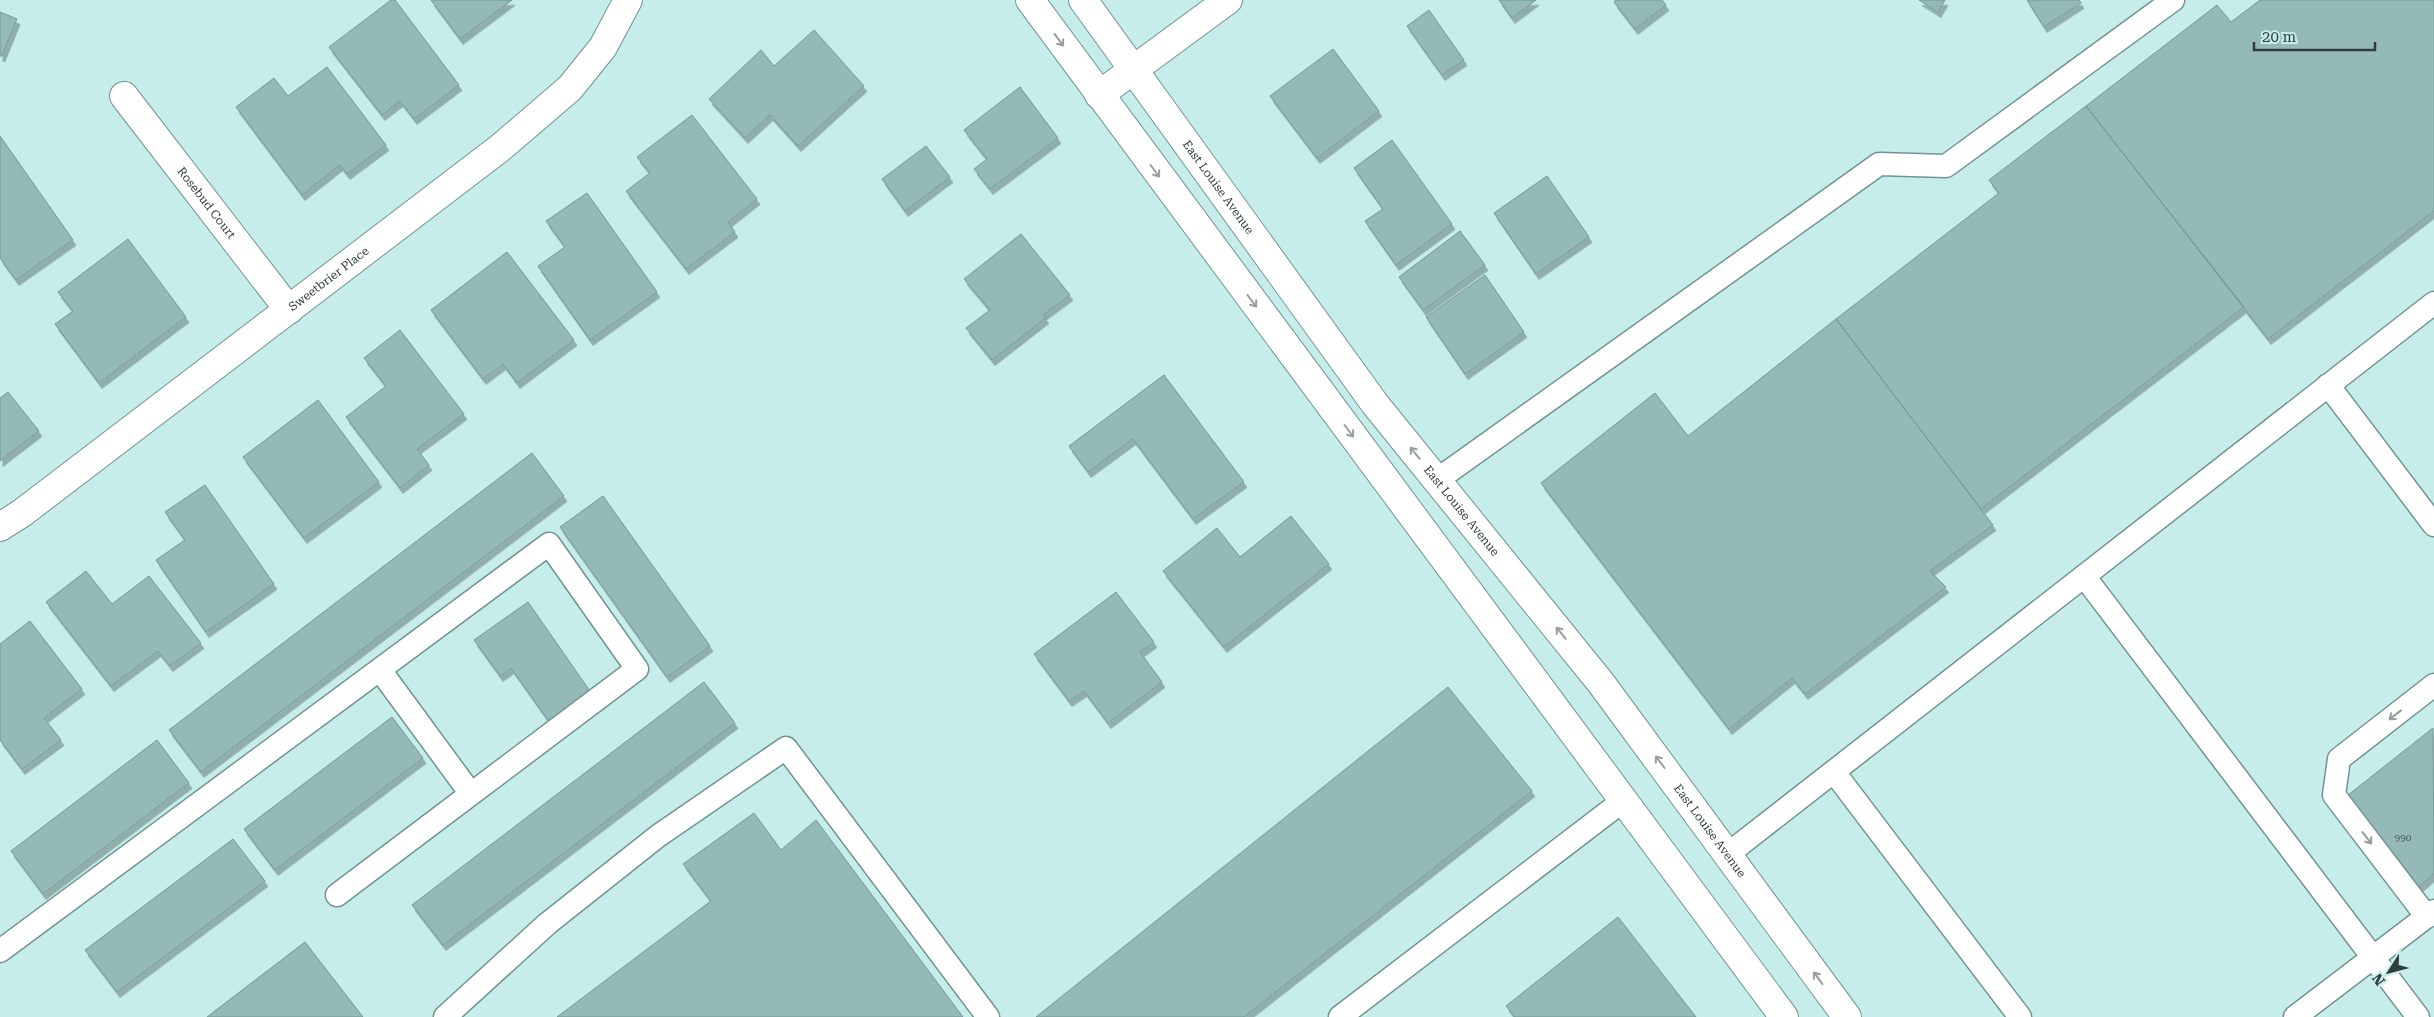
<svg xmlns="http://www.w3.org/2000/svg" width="2434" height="1017" font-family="'Roboto Serif',serif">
<defs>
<filter id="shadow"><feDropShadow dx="3" dy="5.5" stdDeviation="0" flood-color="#0004"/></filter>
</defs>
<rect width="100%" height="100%" fill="#c7edea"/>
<path fill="#95b9b7" stroke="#759896" filter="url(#shadow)" d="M391 0H395L459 85 414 119 400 101 382 115 329 47Z
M431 0H512L460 39Z
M1499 0H1536L1512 18Z
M1616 0H1662L1666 5 1635 29 1614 2Z
M1919 0H1945L1938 12Z
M2027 0H2079L2081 3 2044 27Z
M2260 0H2434V211L2268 339 2086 106 2217 5 2231 22Z
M1429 10 1464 60 1442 75 1407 26Z
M0 12 17 19 2 56H0Z
M814 30 864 86 798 146 770 115 745 138 709 99 761 50 774 66Z
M1333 49 1379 111 1317 158 1270 96Z
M327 67 386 145 347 174 340 165 302 195 236 107 274 78 288 96Z
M1020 87 1058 138 990 189 974 169 987 159 964 130Z
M2086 106 2244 307 1981 509 1836 319 1999 193 1989 180Z
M692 115 757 199 728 222 735 232 686 269 626 191 650 173 637 157Z
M0 136 73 240 16 280 0 258Z
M1392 140 1452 224 1396 265 1365 221 1383 209 1354 168Z
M926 146 950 177 905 211 882 179Z
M1547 176 1589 237 1536 274 1494 213Z
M587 193 657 292 590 340 538 266 565 247 546 221Z
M1460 231 1485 265 1423 310 1399 277Z
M1021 234 1070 295 1043 315 1046 318 992 360 966 328 990 310 964 279Z
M128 239 186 317 99 383 55 324 73 311 58 292Z
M507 252 574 340 517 383 503 364 483 379 431 310Z
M1485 275 1524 332 1465 374 1426 317Z
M1836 319 1993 525 1930 571 1946 587 1805 694 1792 678 1729 729 1541 483 1655 393 1688 436Z
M400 330 464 414 417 449 429 465 400 488 346 417 386 386 364 358Z
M1164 375 1244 482 1193 519 1133 439 1088 472 1069 446Z
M8 392 39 431 0 461V398Z
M318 400 379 482 304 538 243 457Z
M532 453 564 496 201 772 169 730Z
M205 485 274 584 206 632 156 560 185 540 165 512Z
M603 496 710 646 667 677 560 527Z
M1291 516 1329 564 1224 647 1163 571 1217 528 1240 557Z
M86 571 112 604 149 576 201 643 170 666 158 651 111 686 46 602Z
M1116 592 1154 642 1140 652 1162 682 1108 723 1084 691 1069 701 1034 654Z
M528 602 592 694 550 723 511 668 500 676 474 640Z
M30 621 82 689 44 718 61 740 22 769 0 740V644Z
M704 682 735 723 443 945 412 905Z
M1448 687 1532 791 1244 1017H1036Z
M392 717 423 758 275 870 244 829Z
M2433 728 2434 874 2414 891 2343 799Z
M157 740 189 783 43 894 11 851Z
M754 813 781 850 816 820 963 1017H557L711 901 683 864Z
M233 839 265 881 117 992 85 950Z
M1618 917 1696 1017H1515L1506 1006Z
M305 942 363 1017H207Z"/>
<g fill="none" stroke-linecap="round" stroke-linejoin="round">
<defs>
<path id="lane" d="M2328 385 2434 525
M1437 480 1879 164 1946 166 2173 0
M2084 576 2418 1017
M1834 772 2020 1017
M1728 854 2434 303
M337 895 471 794
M2427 917 2334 795 2339 759 2434 685
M0 951 549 544 637 669 471 794 380 670
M445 1017 547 924 658 836 786 748 988 1017
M1340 1017 1624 800
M2295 1017 2434 911"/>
<g id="street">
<path d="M1099 95 1228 0"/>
<path id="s1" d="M124 96 289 310"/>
<path id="s2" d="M0 527 22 513 500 148 570 88 603 47 628 0"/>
</g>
<g id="secondary">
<path d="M1030 0 1784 1017"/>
<path id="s3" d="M1083 0 1375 404 1601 683 1847 1017"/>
</g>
</defs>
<use href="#lane" stroke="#719492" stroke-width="25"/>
<use href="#street" stroke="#719492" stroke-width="30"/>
<use href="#secondary" stroke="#719492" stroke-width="30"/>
<use href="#lane" stroke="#fff" stroke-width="22"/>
<use href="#street" stroke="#fff" stroke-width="28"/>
<use href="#secondary" stroke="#fff" stroke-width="28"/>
</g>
<defs><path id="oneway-shaft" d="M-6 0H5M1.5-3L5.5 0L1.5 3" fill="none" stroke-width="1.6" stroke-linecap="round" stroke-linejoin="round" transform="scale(1.25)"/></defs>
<g stroke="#979e9e">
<use href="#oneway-shaft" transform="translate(1059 40) rotate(54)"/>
<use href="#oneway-shaft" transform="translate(1155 171) rotate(53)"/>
<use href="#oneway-shaft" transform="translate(1252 301) rotate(53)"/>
<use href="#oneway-shaft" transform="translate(1349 431) rotate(53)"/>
<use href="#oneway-shaft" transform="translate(1415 453) rotate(-129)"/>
<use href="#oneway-shaft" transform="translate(1561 633) rotate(-129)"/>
<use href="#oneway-shaft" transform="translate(2395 715) rotate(142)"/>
<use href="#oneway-shaft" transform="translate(1660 762) rotate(-127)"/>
<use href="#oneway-shaft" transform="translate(2367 838) rotate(52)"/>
<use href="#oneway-shaft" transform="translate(1818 978) rotate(-126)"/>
</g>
<g text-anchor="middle" stroke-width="5" stroke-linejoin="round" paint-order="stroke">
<g font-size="10" fill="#485c5b">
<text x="2403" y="841">990</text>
</g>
<g font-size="12" fill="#2f3d3c" stroke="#c7edea">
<text dy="4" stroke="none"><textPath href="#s3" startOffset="231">East Louise Avenue</textPath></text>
<text dy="4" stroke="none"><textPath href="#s1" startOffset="135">Rosebud Court</textPath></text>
<text dy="4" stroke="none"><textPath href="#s2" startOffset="412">Sweetbrier Place</textPath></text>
<text dy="4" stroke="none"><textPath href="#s3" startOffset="636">East Louise Avenue</textPath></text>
<text dy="4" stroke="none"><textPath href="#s3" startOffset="1041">East Louise Avenue</textPath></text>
</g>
</g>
<g transform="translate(2389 972) rotate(234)" stroke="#c7edea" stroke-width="4" paint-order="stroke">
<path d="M0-4L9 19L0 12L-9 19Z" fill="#2f3d3c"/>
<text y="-8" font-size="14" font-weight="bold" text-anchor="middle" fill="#2f3d3c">N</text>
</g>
<path d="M2254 42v8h121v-8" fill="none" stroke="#2f3d3c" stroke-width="2.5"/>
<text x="2262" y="42" font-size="15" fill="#2f3d3c" stroke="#c7edea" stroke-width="4" paint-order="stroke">20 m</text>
</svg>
